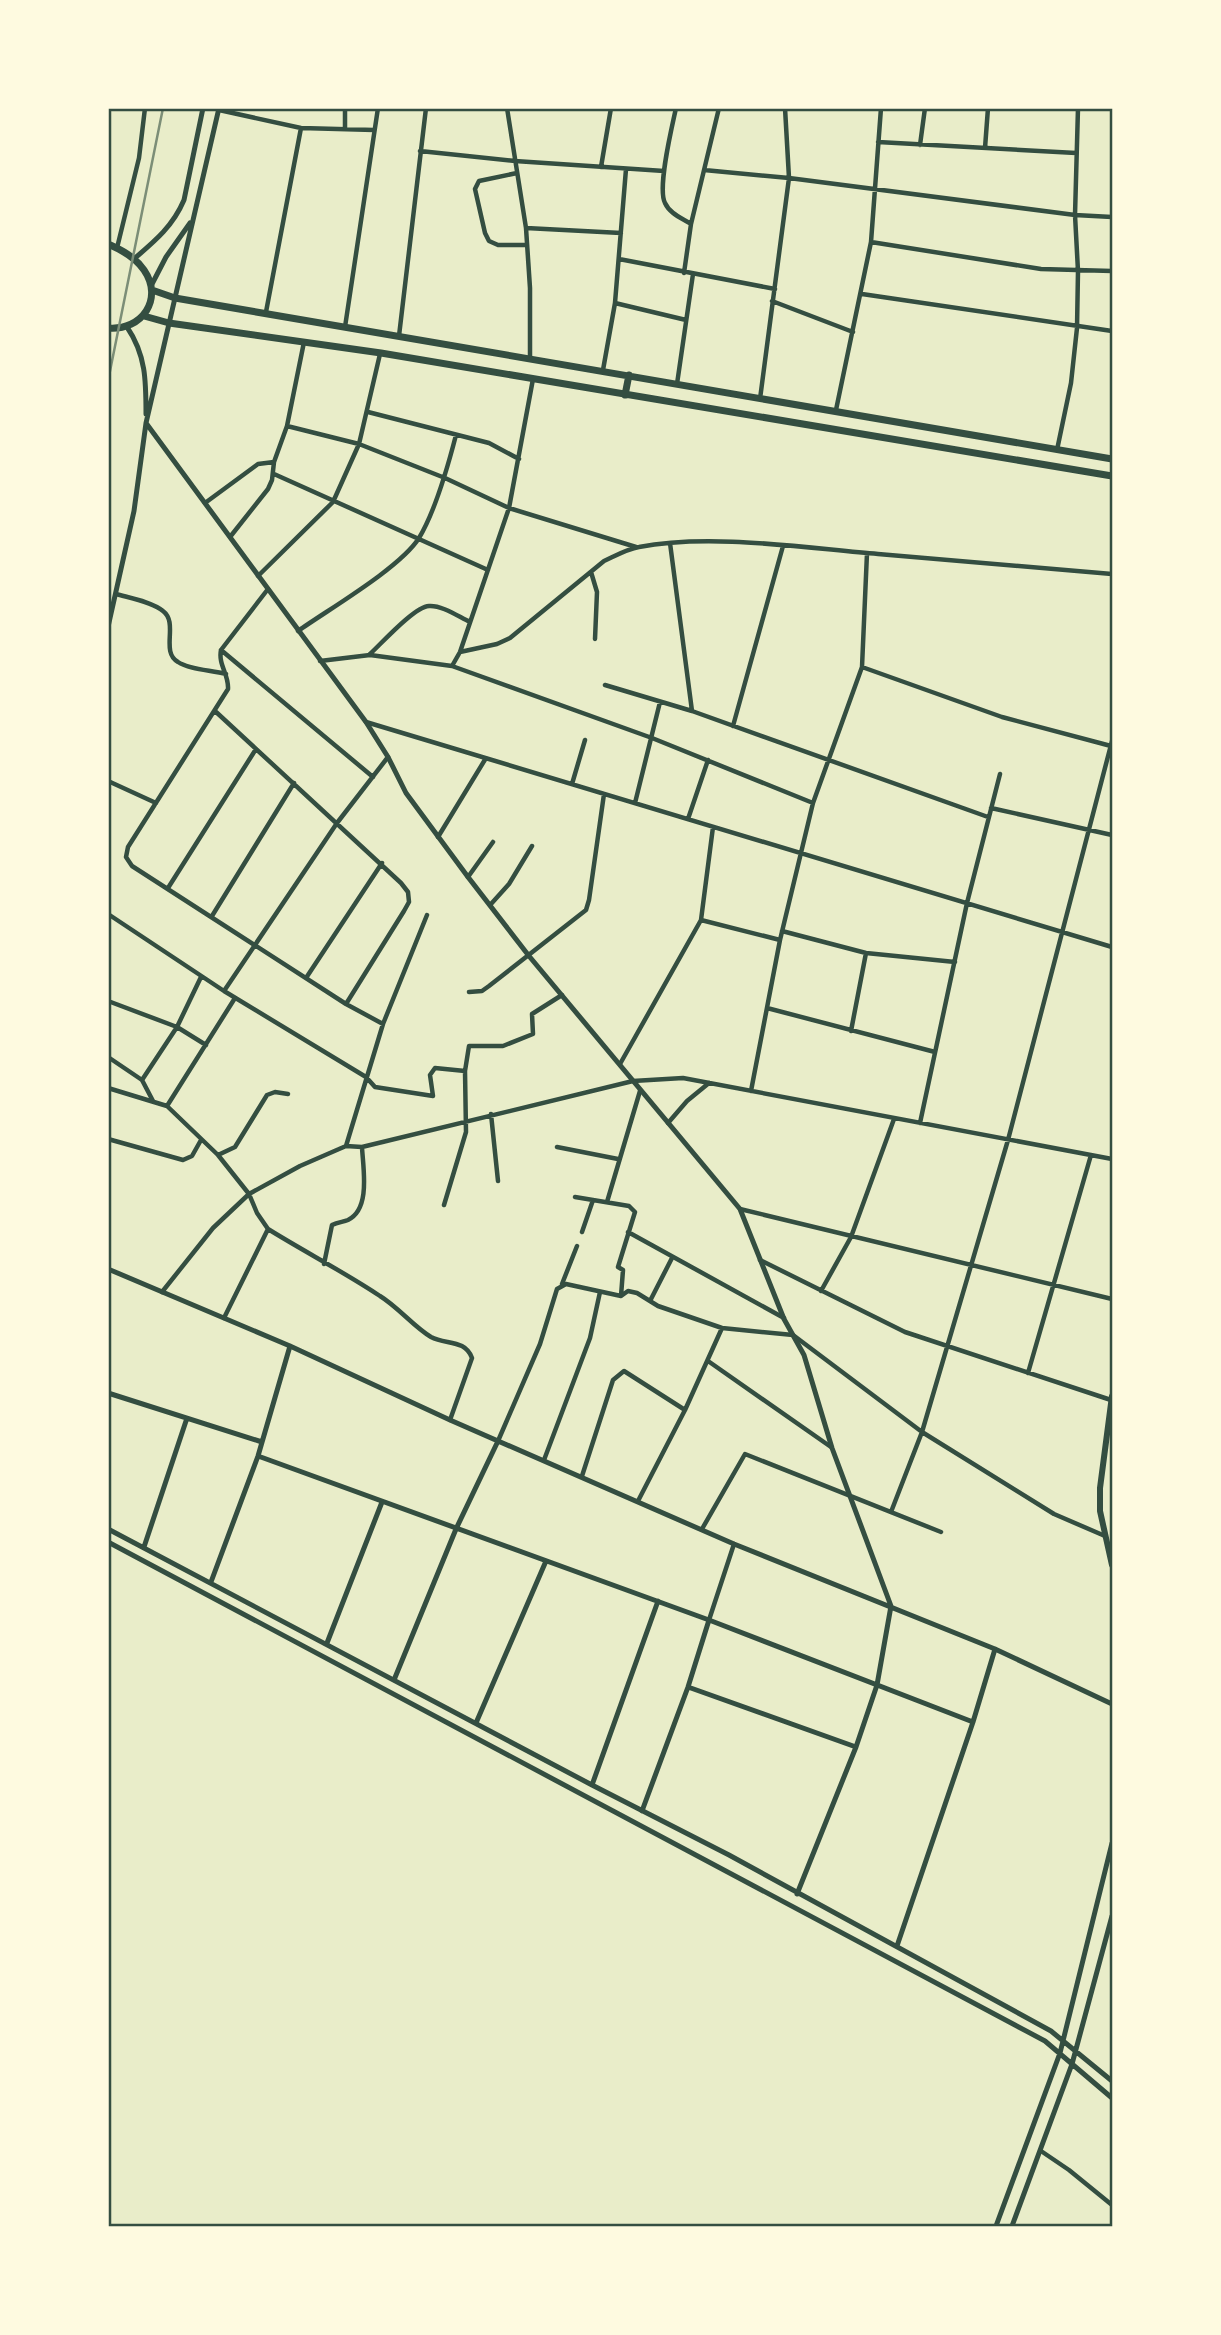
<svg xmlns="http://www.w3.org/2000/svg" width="1221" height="2335" font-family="'Exo 2',sans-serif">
<rect width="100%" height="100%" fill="#e9edc9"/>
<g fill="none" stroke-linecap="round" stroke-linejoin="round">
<path stroke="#344e41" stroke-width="4.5" d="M507 108 526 228 530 288V358
M676 108C672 127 657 188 665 203 670 214 682 218 691 224
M219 110 301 128 374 130
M345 128V108
M878 142 1076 153
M920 145 925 108
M985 148 988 108
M420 151 515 161 664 171
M601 167 611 108
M704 170 789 178 1075 215 1112 217
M517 173 479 181 475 189 485 233 489 241 498 245H527
M526 228 621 233
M871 242 1041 269 1112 271
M117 248 139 158 145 108
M619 259 775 289
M684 273 691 224 719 108
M862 294 1112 331
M772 301 853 332
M615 303 686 320
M266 312 301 128
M345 327 378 108
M399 336 426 108
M603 370 615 303 626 169
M677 384 693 274
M760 399 789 178 785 108
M836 410 871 242 881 108
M368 412 489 443 519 459
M287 426 359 444 445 478 509 508 636 547
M1057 450 1071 383 1077 328 1078 271 1075 215 1078 108
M274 474 488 570
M205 503 258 464 274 462
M230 537 268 489 272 480 274 462 287 426 304 342
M670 543 692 711
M591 572 597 592 595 639
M258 576 333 502 359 444 380 354
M268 589 221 650C218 665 229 674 228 689L128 847 126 857 132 866 346 1004 383 1024
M116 594C130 598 152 602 163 611 179 623 160 652 178 662 190 670 212 670 226 674
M298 631C329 609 400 568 419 538 436 510 448 466 456 435
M221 650 373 777
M460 652 497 644 510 638 604 561C615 556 627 549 639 547 710 533 805 548 878 554 956 560 1034 567 1112 574
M370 654C382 643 414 607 429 606 442 605 459 617 470 622
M320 661 370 655 452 666 652 738 813 803
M452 666 460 652 509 508 533 379
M862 667 1002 717 1111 746
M605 685 692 711 988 817
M215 711 401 883 408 892 409 902 404 911 346 1004
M366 722 1112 947
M733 726 783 546
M108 781 156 803
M572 784 585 740
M635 803 660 702
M991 808 1112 835
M688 819 708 760
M438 837 486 758
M468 877 493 842
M168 888 256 749
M491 904 509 884 532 846
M108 914 224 991 366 1077 375 1087 433 1096 430 1075 435 1068 465 1071
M212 916 294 783
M701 920 780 940
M782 931 866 953 955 962
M306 978 382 863
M224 991 337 823 388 757
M469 992 482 991 489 986 586 910 589 900 604 794
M108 1001 177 1027 206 1045
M767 1008 935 1052
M851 1031 866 953
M108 1057 142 1080 153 1101
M620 1064 701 920 713 827
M142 1080 177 1027 201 977
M108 1088 167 1106 218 1155 249 1194 257 1213 268 1229C305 1252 344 1272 380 1296 398 1307 414 1327 431 1337 446 1345 465 1339 472 1358L450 1420
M751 1091 780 940 813 803 862 667 867 553
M167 1106 235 998
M491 1114 498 1181
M668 1123 687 1101 709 1083
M920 1123 967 903 1000 774
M108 1139 183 1160 192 1156 201 1140
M346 1146 383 1024 427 915
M557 1147 618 1159
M218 1155 235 1147 267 1095 275 1092 288 1094
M575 1197 629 1206 635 1212 618 1267 623 1270 621 1296
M607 1202 640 1091
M444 1205 466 1132 465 1071 469 1046H503L533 1034 532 1014 562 995
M740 1209 1112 1299
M582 1232 593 1200
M628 1232 784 1318
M760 1260 905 1332 1111 1400
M324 1264 332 1225C338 1222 343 1222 348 1220 371 1209 363 1168 362 1147
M562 1284 577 1246
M821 1291 851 1237 894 1119
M162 1292 213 1228 249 1194 300 1166 346 1146 362 1147 633 1081 683 1078 1112 1159
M650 1301 672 1258
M224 1318 268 1229
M708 1361 831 1447
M1028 1373 1091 1155
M685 1410 722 1328
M498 1441 540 1344 557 1289 566 1284 621 1296 628 1291 637 1293 658 1306 722 1328 793 1335 922 1432 1054 1514 1105 1536
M544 1460 590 1338 600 1292
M582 1476 613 1380 624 1371 685 1410 638 1501
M891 1512 922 1432 1008 1140 1112 741
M702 1529 745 1454 941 1532
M709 1620 734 1544
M1041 2151 1069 2170 1112 2205"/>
<path stroke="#344e41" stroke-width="5" d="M219 108 146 423 366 722 388 757 406 793 468 877 529 956 740 1209 784 1319 804 1355 832 1448 891 1606 877 1685 856 1747 797 1894
M135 258C155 241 173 226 184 200L203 108
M151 286 166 257 190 223
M127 327C146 355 146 381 146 414
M108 627 134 511 146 423
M108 1269 290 1346 450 1420 734 1544 995 1649 1112 1704
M108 1393 262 1442
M258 1456 709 1620 973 1722
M108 1529 592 1785 729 1855 1051 2031 1112 2081
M108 1542 1045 2041 1112 2098
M144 1547 187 1418
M211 1582 258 1456 290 1346
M327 1643 382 1502
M394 1680 456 1529 498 1441
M688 1687 856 1747
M476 1723 546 1561
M592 1785 658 1601
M642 1811 688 1687 709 1620
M897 1946 973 1722 995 1649
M996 2226 1060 2053 1112 1843
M1012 2226 1072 2064 1112 1916"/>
<path stroke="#344e41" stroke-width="6" d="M1112 1396 1100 1488V1511L1112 1565"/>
<path stroke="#344e41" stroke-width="7" d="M108 244C122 250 135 257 144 270 164 299 142 331 108 328
M152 290 175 298 1112 459
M144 316 169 323 381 353 1112 476
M625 395 629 375"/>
<path stroke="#7c8e77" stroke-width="2.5" d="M108 381 163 108"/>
</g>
<rect width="1221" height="2335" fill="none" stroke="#fefae0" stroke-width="220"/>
<rect x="110" y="110" width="1001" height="2115" fill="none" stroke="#344e41" stroke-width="2.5"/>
</svg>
